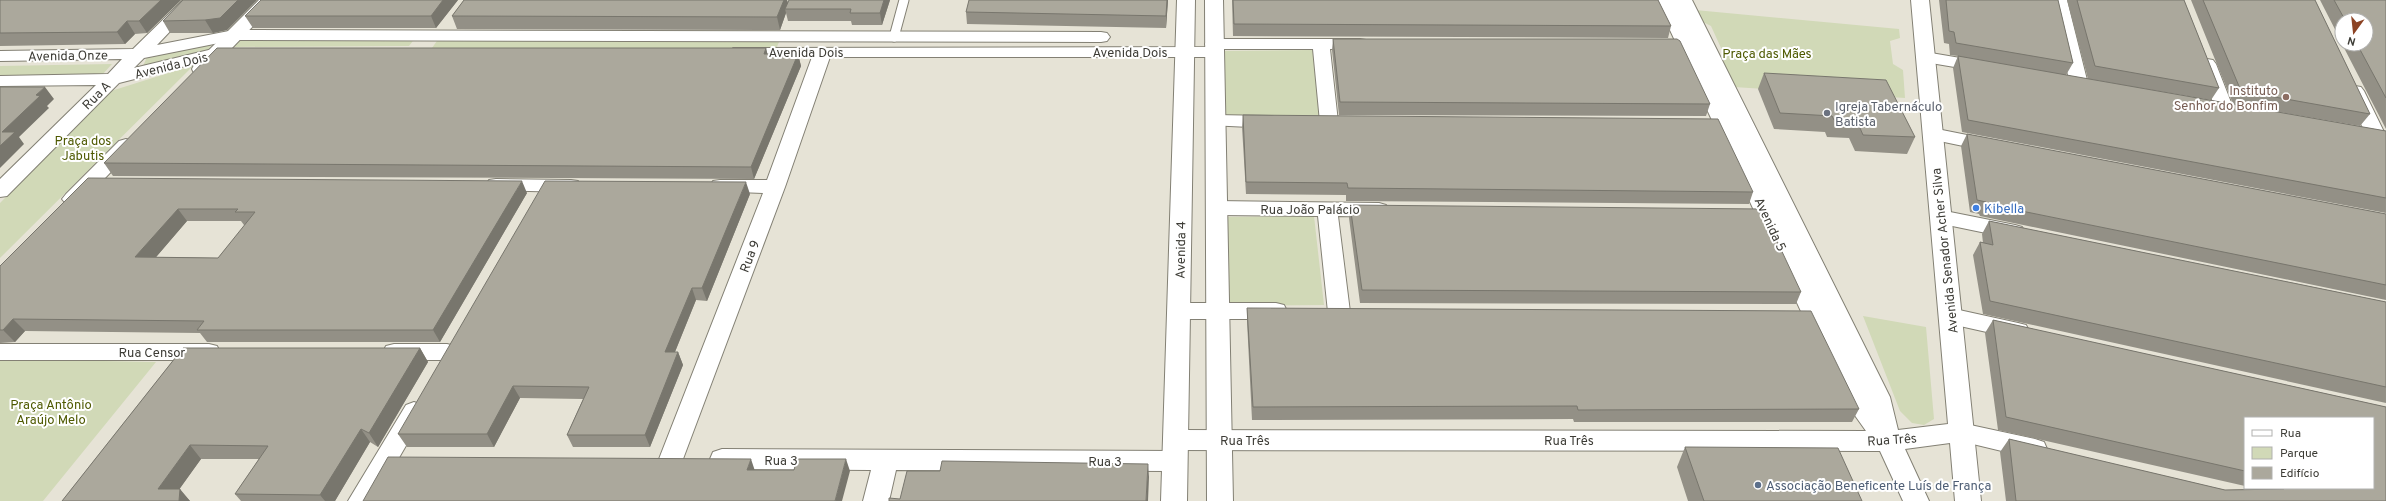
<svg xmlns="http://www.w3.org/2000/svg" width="2386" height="501" font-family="Overpass,sans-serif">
<rect width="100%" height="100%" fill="#e6e3d6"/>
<path fill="#d1d9b7" d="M1695 10 1899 29 1900 38 1890 41 1893 64 1903 70 1905 98 1734 87 1721 63 1726 59 1711 26 1701 21Z
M240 37H416L409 46 232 47Z
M439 38 779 42 776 49 432 48Z
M212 44 208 50 143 66 147 57Z
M1313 50 1321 116 1223 115V51Z
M112 64 102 75H0V66Z
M194 65 0 258V203L111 91Z
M1314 216 1324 305 1224 306 1221 217Z
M1863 316 1926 327 1934 419 1924 425 1912 423 1900 411Z
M0 359 156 362 43 501H0Z"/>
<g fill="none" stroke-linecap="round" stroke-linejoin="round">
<defs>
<path id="service" d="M894 37 904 0"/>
<path id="minor" d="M183 0H200L157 45 234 30 1101 32 1107 33 1110 37 1107 41 1101 42 234 40 144 58 134 68 217 48 236 49 239 53 236 57 217 58 119 83 7 196 0 197V179L96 85 0 86V76L108 74 122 59 0 61V51L133 49Z
M2051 0H2067L2088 84 2085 88H2073L2070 84Z
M1214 39H1360L1366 40 1369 44 1366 48 1330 49 1338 122 1336 126 1329 128 1322 126 1320 122 1313 49H1221L1223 52 1220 56 1214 57H830L785 187 683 459 680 466 671 469 662 466 659 459 763 193 713 191 710 186 713 181 720 180H767L812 57H739L733 56 730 52 733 48 1207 47 1205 44 1208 40Z
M1925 52 1984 62 1990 63 1993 67 1990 71 1984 72 1919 61 1916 57 1919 53Z
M2207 59 2213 60 2216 64 2234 110 2232 114H2218L2216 110 2198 64 2201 60Z
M2355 86 2361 87 2364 91 2386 136 2384 141 2377 143 2370 141 2367 137 2346 91 2349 87Z
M1215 115 1271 116 1278 118 1280 122 1278 126 1271 128 1208 125 1206 121 1208 117Z
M1932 128 1992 140 1999 142 2002 146 1999 150 1992 152 1925 138 1923 134 1925 130Z
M496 179 571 180 578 181 581 186 578 191 571 192 489 190 486 185 489 180Z
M1216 201 1379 203 1386 205 1389 210 1386 215 1379 217 1338 216 1350 312 1347 318 1339 320 1331 318 1328 312 1318 216 1216 215 1209 213 1206 208 1209 203Z
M1940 210 2015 225 2022 227 2025 232 2022 237 2015 239 1933 222 1930 217 1933 212Z
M1179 303H1276L1284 305 1287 311 1284 317 1276 319H1179L1171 317 1168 311 1171 305Z
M1950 308 2018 323 2026 325 2029 331 2026 337 2018 339 1942 322 1939 316 1942 310Z
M0 344H209L217 346 220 352 217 358 209 360H0Z
M394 344H447L455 346 458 352 455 358 447 360H394L386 358 383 352 386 346Z
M414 402 422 405 426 411 374 501H348L406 405Z
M1961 423 2035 439 2044 442 2047 449 2044 456 2035 459 1952 439 1949 432 1952 425Z
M722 449 1175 451 1184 454 1187 461 1184 468 1175 471 896 470 889 501H863L871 470 722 469 713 466 710 459 713 452Z"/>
<path id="tertiary" d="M259 0H278L208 73H194L192 69 194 65Z
M1656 0H1674L1862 389 1674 0H1692L1890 397 1898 430 1948 424 1911 0H1929L1981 501H1955L1950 443 1905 449 1929 501H1903L1880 451 1176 450 1167 447 1163 440 1167 433 1176 430 1866 431 1839 393Z
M126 139 133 141 136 145 133 149 80 204 73 206 66 204 62 199 66 194 119 141Z"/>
<path id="secondary" d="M1177 0H1195L1187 501H1161Z
M1205 0H1223L1233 501H1207Z"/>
</defs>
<use href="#service" stroke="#838074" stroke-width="11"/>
<use href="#minor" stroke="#838074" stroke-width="2"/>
<use href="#tertiary" stroke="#838074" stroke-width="2"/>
<use href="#secondary" stroke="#838074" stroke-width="2"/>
<use href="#service" stroke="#fff" stroke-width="9"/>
<use href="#minor" fill="#fff" fill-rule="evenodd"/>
<use href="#tertiary" fill="#fff" fill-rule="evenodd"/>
<use href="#secondary" fill="#fff" fill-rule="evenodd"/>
</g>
<path fill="#939086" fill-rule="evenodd" d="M0 0H181L147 33 135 34 125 44 0 46Z
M183 0H257L227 30 213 33H170L163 21Z
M458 0 436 28H253L245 16Z
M464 0H787L788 3 789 0H890L882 25H852L851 21H788L786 13 780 30 457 29 452 16Z
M1168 0 1166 28 967 24 966 12Z
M1232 0H1658L1671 26 1668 38 1233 36Z
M1939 0H2058L2073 63 2066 75 2386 131V213L1962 132 1953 68 1958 56 1950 55 1949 44 1944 43Z
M2067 0H2184L2219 88 2211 100 2088 79Z
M2191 0H2315L2370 114 2360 126 2233 104Z
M2320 0H2386V129L2342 44H2366V20H2342V43Z
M1333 39 1710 104 1706 116 1339 115 1332 50Z
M766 48 767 54H798L801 66 754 179 113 176 104 163Z
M1764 73 1915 137 1907 154 1855 151 1849 138 1827 137 1825 132 1774 129 1758 89Z
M1243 115 1753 192 1749 204 1346 201V195L1246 194 1242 127Z
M1967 134 2386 214V300L1980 216 1979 214 1970 212 1961 146Z
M88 178 527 193 440 342H207L200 333 25 331 15 342 0 343V266ZM187 221H241L244 225H245L218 258 156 257Z
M750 194 707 301 696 300 675 352H678L683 365 650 447H573L567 435 583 399 520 398 494 447H407L398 434Z
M1350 205 1801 292 1796 304 1360 303 1349 218Z
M1989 221 2386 302V403L1983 314 1973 255 1980 242 1983 243 1982 234Z
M1247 308 1859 409 1852 422H1574L1573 419 1252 420 1247 321Z
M1993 320 2386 407V501H2006L2000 452 2009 439 2225 490 2257 489 2252 488H2373V418H2245V486L1998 430 1985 333Z
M183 348H420L428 362 378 447 370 442 335 501H241L235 494 259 459H201L179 489 190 501H62Z
M1685 447 1862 501H1688L1677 467Z"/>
<path fill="#78766d" d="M161 0H181L147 33 139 21Z
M238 0H257L227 30 213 33 205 20Z
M443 0H458L436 28 431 16Z
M784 0H787L789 7 785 9 786 13 780 30 777 17Z
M884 0H890L882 25 880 13Z
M1167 0H1168L1166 28V16Z
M127 21 135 34 125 44 117 32Z
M766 48 769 60 764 54Z
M798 54 801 66 754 179 751 167Z
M45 87 54 99 47 106 49 108 19 137 24 144 0 168V146L2 132 36 95Z
M522 181 527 193 440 342 433 330Z
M746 182 750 194 707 301 702 288Z
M178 209 187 221 145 270 135 257Z
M692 288 696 300 670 364 665 352Z
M13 319 25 331 15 342 3 330Z
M420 348 428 362 378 447 369 433Z
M678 352 683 365 650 447 645 435Z
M513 386 520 398 494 447 487 434Z
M361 429 370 442 335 501H325L320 495Z
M190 445 201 459 171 501 158 489Z
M751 459 755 471 747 470Z
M846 459 850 471 842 501H835Z
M1148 464 1149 477 1148 501H1146Z
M180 489 190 501H179Z"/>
<path fill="#aba89c" stroke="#78766d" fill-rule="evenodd" d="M0 0H161L139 21H127L117 32 0 33Z
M183 0H238L220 18 205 20 163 21Z
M261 0H443L431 16H245Z
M464 0H784L777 17 452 16Z
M789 0H884L880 13H850L851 9H785Z
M969 0H1167L1166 16 966 12Z
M1233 0H1658L1671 26 1234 24Z
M1946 0H2058L2073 63 1956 43 1954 32 1949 31Z
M2077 0H2184L2219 88 2095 66Z
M2203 0H2315L2370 114 2241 91Z
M2334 0H2386V98L2357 44H2366V20H2345Z
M1333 39H1677L1680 41 1710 104 1340 102Z
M217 48H766L764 54H798L751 167 104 163Z
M1958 56 2386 131V198L1968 120Z
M1764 73 1886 80 1915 137 1863 135 1857 121 1834 120 1832 116 1780 113Z
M0 87H45L36 95 40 96 2 132H15L0 146Z
M1243 115 1718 119 1753 192 1348 188 1347 183 1246 182Z
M1967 134 2386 214V285L1987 204 1986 202 1977 200Z
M88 178 522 181 433 330H197L204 321 13 319 3 330H0V266ZM178 209H238L235 212H255L218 258 135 257Z
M545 181 746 182 702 288H692L665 352H678L645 435H567L589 387 513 386 487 434H398Z
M1350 205 1762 209 1801 292 1362 290Z
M1989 221 2386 302V387L1990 301 1980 242 1993 245Z
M1247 308 1811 311 1859 409 1578 410 1577 406 1253 407Z
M1993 320 2386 407V501H2016L2009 439 2225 490 2284 489V488H2373V418H2245V471L2006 417Z
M183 348H420L369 433 361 429 320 495 235 494 268 446 190 445 158 489H180L179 501H62Z
M1685 447 1838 448 1862 501H1704Z
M388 457 751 459 747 470H794L797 459H846L835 501H363Z
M942 461 1148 464 1146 501H889V498L900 499 907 471H940Z"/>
<circle fill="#8d6e63" stroke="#fff" stroke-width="1.5" cx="2286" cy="97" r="4"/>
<circle fill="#6b7280" stroke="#fff" stroke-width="1.5" cx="1827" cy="113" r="4"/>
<circle fill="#3f7fe0" stroke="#fff" stroke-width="1.5" cx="1976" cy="208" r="4"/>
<circle fill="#5c6f8a" stroke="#fff" stroke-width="1.5" cx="1758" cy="485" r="4"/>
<g text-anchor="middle" stroke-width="4" stroke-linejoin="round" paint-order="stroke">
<g font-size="13" fill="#3d3c36" stroke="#fff">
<text x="806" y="57">Avenida Dois</text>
<text x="1130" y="57">Avenida Dois</text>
<text transform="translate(68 55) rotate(-1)" y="5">Avenida Onze</text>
<text transform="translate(171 65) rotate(-14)" y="5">Avenida Dois</text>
<text transform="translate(96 95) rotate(-45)" y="5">Rua A</text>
<text x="1310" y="214">Rua João Palácio</text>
<text transform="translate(1771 224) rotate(65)" y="5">Avenida 5</text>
<text transform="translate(1180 250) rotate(-89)" y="5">Avenida 4</text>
<text transform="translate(1944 251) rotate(-96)" y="5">Avenida Senador Acher Silva</text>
<text transform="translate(749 256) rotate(-69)" y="5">Rua 9</text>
<text x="152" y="357">Rua Censor</text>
<text transform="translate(1892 439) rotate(-4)" y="5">Rua Três</text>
<text x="1245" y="445">Rua Três</text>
<text x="1569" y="445">Rua Três</text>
<text x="781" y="465">Rua 3</text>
<text x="1105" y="466">Rua 3</text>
</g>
<g font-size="13" fill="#4e5900" stroke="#fff">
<text x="1767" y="58">Praça das Mães</text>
<text x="83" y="145">Praça dos<tspan x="83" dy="15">Jabutis</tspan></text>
<text x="51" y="409">Praça Antônio<tspan x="51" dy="15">Araújo Melo</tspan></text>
</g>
<g font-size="13" fill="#785e54" stroke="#fff" text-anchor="end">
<text x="2278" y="95">Instituto<tspan x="2278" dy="15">Senhor do Bonfim</tspan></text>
</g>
<g font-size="13" fill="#5b616d" stroke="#fff" text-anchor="start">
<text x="1835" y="111">Igreja Tabernáculo<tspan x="1835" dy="15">Batista</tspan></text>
</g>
<g font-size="13" fill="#366cbe" stroke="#fff" text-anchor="start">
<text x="1984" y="213">Kibella</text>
</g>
<g font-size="13" fill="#4e5e75" stroke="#fff" text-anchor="start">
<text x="1766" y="490">Associação Beneficente Luís de França</text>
</g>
</g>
<rect x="2244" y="417" width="130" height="72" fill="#ffffff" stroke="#b1b1af"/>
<rect x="2252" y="430" width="20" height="6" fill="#ffffff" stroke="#b1b1af"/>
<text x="2280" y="437" font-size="12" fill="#3d3c36">Rua</text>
<rect x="2252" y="447" width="20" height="12" fill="#d1d9b7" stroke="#b1b1af"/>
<text x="2280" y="457" font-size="12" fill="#3d3c36">Parque</text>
<rect x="2252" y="467" width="20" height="12" fill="#aba89c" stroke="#b1b1af"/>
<text x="2280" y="477" font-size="12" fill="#3d3c36">Edifício</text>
<g transform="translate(2354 32) rotate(195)"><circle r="19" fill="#ffffff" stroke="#b1b1af"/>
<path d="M0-3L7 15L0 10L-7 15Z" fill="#8c4324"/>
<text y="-6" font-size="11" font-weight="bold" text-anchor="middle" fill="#3d3c36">N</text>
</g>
</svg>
